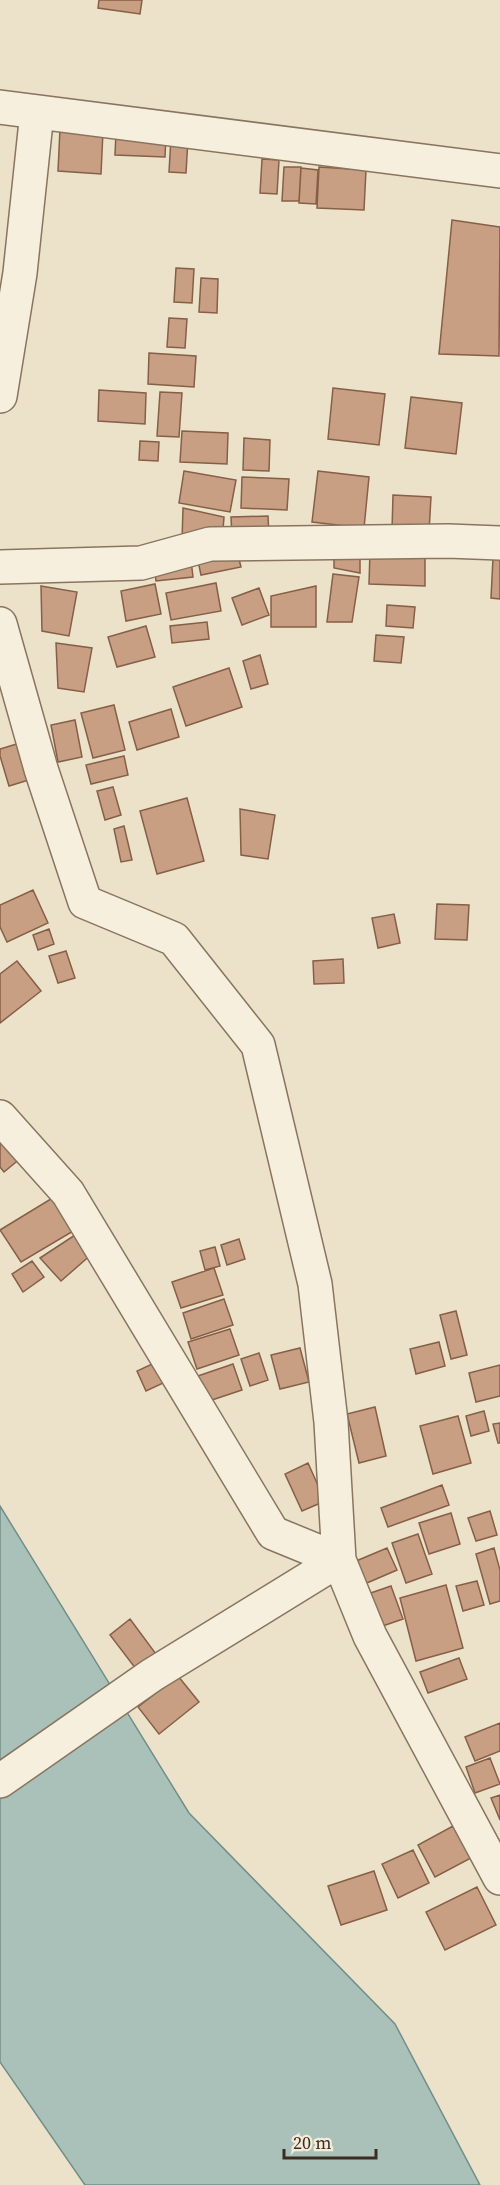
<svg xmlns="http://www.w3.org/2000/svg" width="500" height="2185" font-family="'Source Serif 4',serif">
<rect width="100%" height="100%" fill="#ece2ca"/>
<path fill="#aac1ba" stroke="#718f88" stroke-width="1.5" d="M0 1506 189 1813 395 2024 480 2185H85L0 2062Z"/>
<path fill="#c89f83" stroke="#865f47" stroke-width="1.5" d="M99 0H142L140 14 98 8Z
M60 129 103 131 101 174 58 171Z
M116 132 166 135 165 157 115 155Z
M171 138 188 139 186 173 169 172Z
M262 159 279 160 277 194 260 193Z
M284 167H301L299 201H282Z
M319 167 366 170 364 210 317 208Z
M301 168 318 170 316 204 299 203Z
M452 220 500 227 499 356 439 354Z
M176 268 194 269 192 303 174 302Z
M201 278 218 279 217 313 199 312Z
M169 318 187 319 185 348 167 347Z
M149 353 196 356 194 387 148 384Z
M333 388 385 394 379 445 328 439Z
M99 390 146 393 145 424 98 421Z
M160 392 182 393 179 437 157 436Z
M411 397 462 403 456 454 405 448Z
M182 431 228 433 227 464 180 462Z
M244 438 270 440 269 471 243 470Z
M140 441 159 442 158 461 139 460Z
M184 471 236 480 230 512 179 503Z
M318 471 369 477 364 528 312 522Z
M242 477 289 479 287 510 241 508Z
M393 495 431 497 429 532 392 530Z
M183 508 224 517 222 542 182 541Z
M268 516 269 536 232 537 231 517Z
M236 547 241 567 201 575 197 556Z
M334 550 360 551V573L334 568Z
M370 551 425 553V586L369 584Z
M493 558H500V599L491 598Z
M191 560 193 577 156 581 154 564Z
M333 574 359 577 352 622H327Z
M216 583 221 611 171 620 166 593Z
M155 584 161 614 126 621 121 591Z
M41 586 77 592 69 636 42 631Z
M316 586V627H271V596Z
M259 588 269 615 242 625 232 598Z
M387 605 415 607 413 628 386 626Z
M207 622 209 639 172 643 170 626Z
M146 626 155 657 117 667 108 637Z
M376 635 404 637 401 663 374 661Z
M56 643 92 648 84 692 58 688Z
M260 655 268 684 251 689 243 661Z
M229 668 242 707 186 726 173 687Z
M114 705 125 750 93 758 81 713Z
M171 709 179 737 137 750 129 722Z
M75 720 82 757 58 762 51 725Z
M20 743 32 779 9 786 0 756V749Z
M124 756 128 775 91 784 86 765Z
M113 787 121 815 105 820 97 791Z
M187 798 204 861 157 874 140 811Z
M240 809 275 815 268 859 241 855Z
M124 826 132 860 121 862 114 829Z
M33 890 48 923 7 942 0 927V905Z
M437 904 469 905 467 940 435 939Z
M394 914 400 943 378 948 372 918Z
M49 929 54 944 38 950 33 935Z
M66 951 75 978 58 983 49 956Z
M343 959 344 983 314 984 313 961Z
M17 961 41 991 0 1023V974Z
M0 1113 39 1143 4 1172 0 1167Z
M54 1197 75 1230 21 1262 0 1230Z
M75 1235 93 1253 61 1281 40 1258Z
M239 1239 245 1259 227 1265 221 1245Z
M215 1247 220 1266 205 1270 200 1251Z
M32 1261 44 1277 23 1292 12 1274Z
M214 1268 223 1295 181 1308 172 1282Z
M224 1299 233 1325 191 1339 183 1313Z
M456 1311 467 1355 451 1359 440 1315Z
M230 1329 239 1355 197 1369 188 1342Z
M439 1342 445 1366 416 1374 410 1349Z
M300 1348 309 1382 280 1389 271 1355Z
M259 1353 268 1380 250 1386 241 1359Z
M167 1357 176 1377 146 1391 137 1371Z
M233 1364 242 1390 200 1404 192 1378Z
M500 1365V1396L476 1402 469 1373Z
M375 1407 386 1456 359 1463 347 1414Z
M484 1411 489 1431 471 1436 466 1416Z
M458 1416 471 1463 433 1474 420 1426Z
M500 1423V1443H498L493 1424Z
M308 1463 325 1501 302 1511 285 1474Z
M442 1485 449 1505 388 1527 381 1508Z
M490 1511 497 1535 476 1541 468 1518Z
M451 1513 460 1544 429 1554 419 1523Z
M418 1534 432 1574 406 1583 392 1543Z
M387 1548 397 1570 360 1586 349 1564Z
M494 1548 500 1570V1601L490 1604 476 1554Z
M477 1581 484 1605 463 1611 456 1586Z
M446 1585 463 1648 416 1661 400 1598Z
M391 1586 403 1619 371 1630 359 1597Z
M130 1619 156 1654 136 1669 110 1635Z
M459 1658 467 1679 428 1693 420 1672Z
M178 1676 199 1702 159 1734 138 1707Z
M500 1723V1751L475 1761 465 1737Z
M490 1758 500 1784 475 1793 466 1767Z
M500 1795V1820L491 1798Z
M453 1826 471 1858 435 1877 418 1845Z
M413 1850 429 1883 398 1898 382 1864Z
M374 1871 387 1910 341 1925 328 1886Z
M477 1887 496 1925 445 1950 426 1912Z"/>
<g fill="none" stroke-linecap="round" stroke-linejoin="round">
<defs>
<path id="minor" d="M0 107 500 171
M0 396 20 273 37 112
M0 567 141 563 210 544 448 541 500 543
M0 624 41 769 85 902 174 939 258 1045 315 1284 331 1422 339 1560 370 1636 500 1878
M0 1117 68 1193 273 1533 339 1560
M0 1781 152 1675 339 1560"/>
</defs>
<use href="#minor" stroke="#88755f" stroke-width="36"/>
<use href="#minor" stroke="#f7efdd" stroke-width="33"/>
</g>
<path d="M284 2149v9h92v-9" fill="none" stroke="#3a2d22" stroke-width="3"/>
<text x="293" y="2149" font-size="18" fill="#3a2d22" stroke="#f4ecd9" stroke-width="4.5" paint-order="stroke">20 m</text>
</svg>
